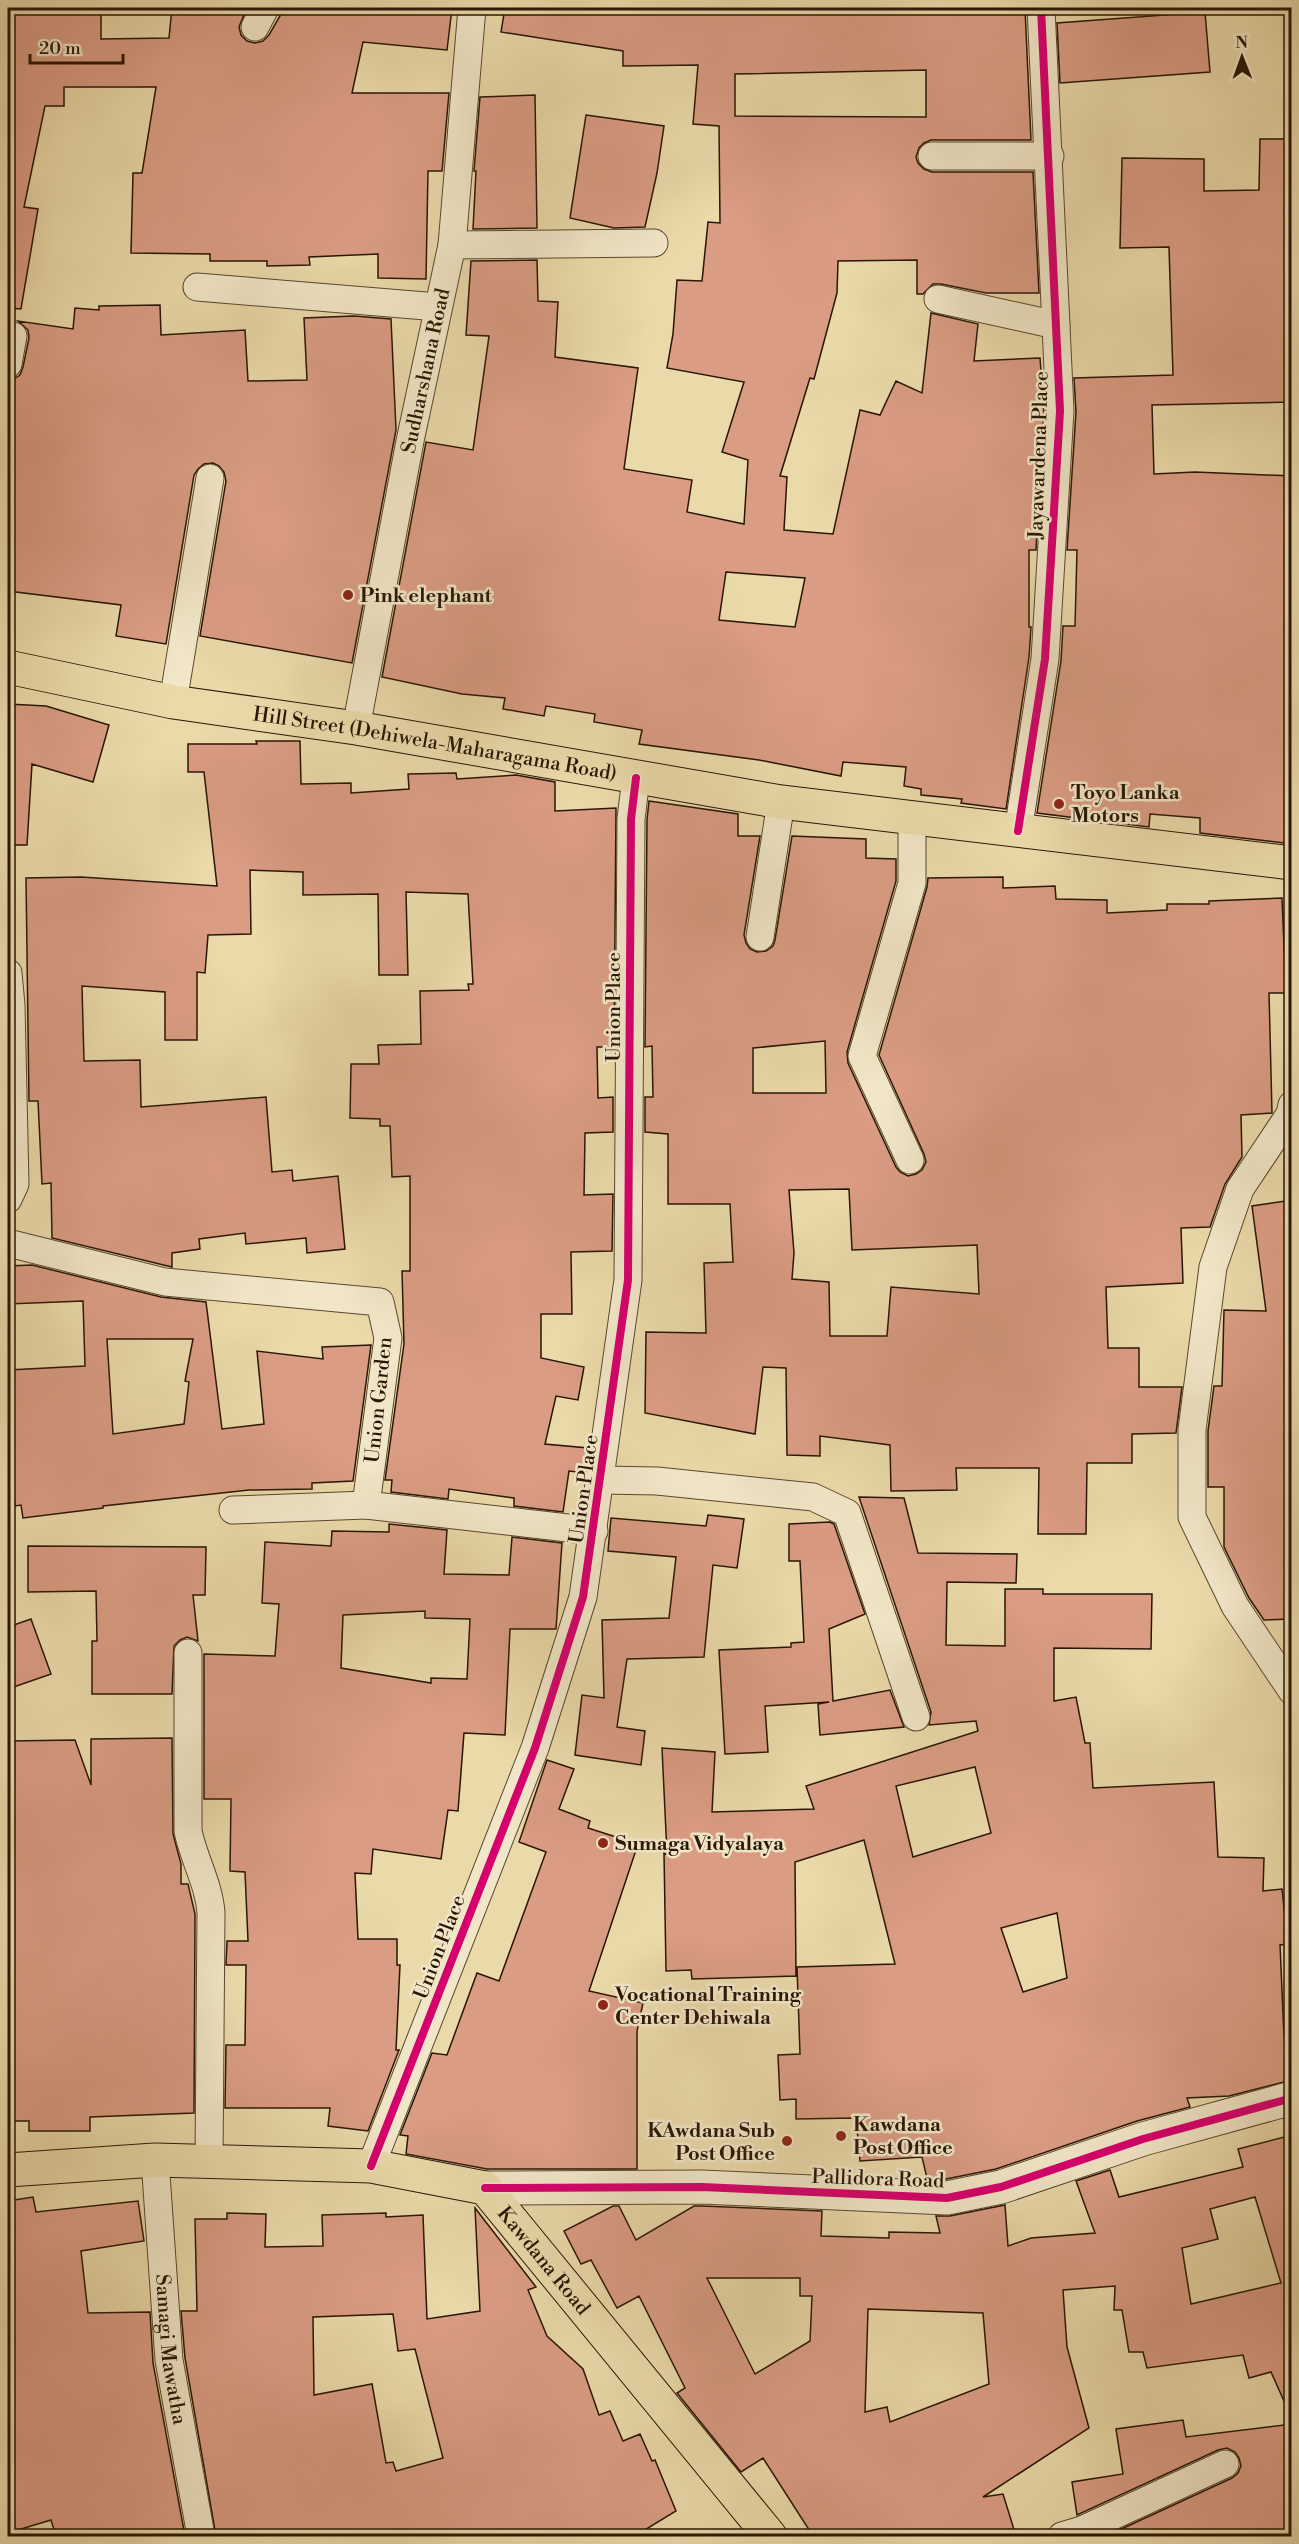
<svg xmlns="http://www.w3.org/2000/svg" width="1299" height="2544" font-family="'Libre Bodoni',serif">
<rect width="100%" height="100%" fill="#ead9a9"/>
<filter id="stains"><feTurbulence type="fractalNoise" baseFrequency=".00333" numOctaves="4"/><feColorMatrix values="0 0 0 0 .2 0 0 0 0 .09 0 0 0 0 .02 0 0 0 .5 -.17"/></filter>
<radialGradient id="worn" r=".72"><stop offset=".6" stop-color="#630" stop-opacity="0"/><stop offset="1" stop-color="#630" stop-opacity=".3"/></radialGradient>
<path fill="#da9c83" stroke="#291604" stroke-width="1.5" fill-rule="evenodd" d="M8 8H101V39L169 38 172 8 245 12 239 27 241 35 247 41 255 43 263 41 269 35 280 16 282 8H452L447 50 363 42 352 93H449L442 171H428L426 279 378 278V254L309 257 310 265 267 266V261H210V254L131 253 133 173H142L156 87H64V106H45L24 207 38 209 21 309 8 308Z
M505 8H997V12L1025 9 1031 140H931L924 143 919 148 916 157 918 163 924 169 932 172H1033L1039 293H986L941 284H933L923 294H917V260L838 261 837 293 814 379 810 378 780 476 787 477 784 530 833 534 860 410 880 415 896 381 922 393 931 313 978 324 974 361 1040 358 1044 411 1036 550H1029V627H1031L1029 657 1006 809 961 803 962 799 921 795V789L904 786 906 767 843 762 841 776 759 760 639 744 642 730 594 722 595 714 546 706 544 716 503 709 505 698 462 694 382 677 426 442 473 450 489 336 466 335 471 261 537 260 538 301 558 302 555 357 638 368 624 469 692 480 687 512 744 524 748 460 722 452 744 382 667 368 673 334 677 280 702 281 708 222 720 223 719 126 693 124 698 65 623 66V51L501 32ZM926 70V117L735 116V74ZM726 572 805 578 795 627 719 620Z
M1205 12 1210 72 1060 83 1057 23Z
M535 95 537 228 473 229 476 171H474L480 97Z
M586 115 664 126 657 173 645 227 614 228 570 218Z
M1260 139H1292V402L1152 405 1154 474 1195 472 1292 476 1289 721H1292V844L1200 833V818L1150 814 1149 827 1037 813 1061 661 1063 626H1075L1077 550H1067L1076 412 1074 378 1173 375 1169 247 1120 248 1122 158 1204 159V191L1259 190Z
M160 305 161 335 245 330 248 381 307 380 304 318 354 316 391 319 396 430 352 663 200 636 226 481 224 472 219 466 213 463 204 464 198 469 194 475 166 644 116 636 121 605 8 591V415L14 379 20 375 23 367 29 338 28 330 18 321 73 329 75 308 99 310V306Z
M8 704 46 706 109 725 93 782 32 764 27 845H8Z
M256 741H300L301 784 351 783V793L409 789 408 774 456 773 457 779 516 775 555 782V811L616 808 614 1047H597L598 1098 613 1097V1132L585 1133 584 1195 613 1194 612 1251 571 1252 572 1314H541V1358L584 1367 578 1400 556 1396 545 1444 588 1448 585 1473 569 1471 563 1512 514 1506V1498L449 1489 448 1499 391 1492 392 1480H385L404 1344 402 1271H410V1176L392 1177 390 1126H380V1119L350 1118 351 1064H379L378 1045 421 1044 420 991 469 990 468 984H473L468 894 406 892 408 975H379L378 894 303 895V872L250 870 251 934 208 935 205 973 197 972V1040H165V992L82 986 84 1061 140 1060 141 1107 266 1097 272 1172 292 1170 293 1181 338 1176 345 1249 307 1253 306 1238 246 1244 245 1233 199 1239 200 1249 172 1253V1267L52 1238 51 1183 42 1184 38 1101H29L26 878 81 877 217 886 204 772H188V744H257Z
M649 801 738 814V836H760L744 935 746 943 750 949 757 952 766 951 773 946 775 940 792 836 866 839V858L896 859V881L847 1052 848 1063 896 1167 900 1172 908 1176 916 1174 922 1170 926 1162 924 1154 879 1055 927 887 928 878 1003 877V888L1055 886 1056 899 1107 900V913L1167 910V904H1209V901L1282 898 1286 993H1269L1272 1113 1241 1115 1242 1157 1225 1184 1210 1227 1181 1228 1183 1283 1106 1287 1108 1348H1139V1387H1182L1176 1433 1132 1434V1463H1087L1086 1534H1038L1039 1468H956L957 1490 891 1491 890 1445 820 1436V1456L787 1455 786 1368 763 1367 755 1434 645 1413 646 1332 706 1333 704 1263 733 1262 730 1204H668V1134L645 1132V1097H653L652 1046 645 1047 647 820ZM825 1041 826 1093H753V1048ZM849 1189 852 1250 977 1245 979 1294 891 1287 887 1336H830L829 1282 792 1279 794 1253 789 1190Z
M1292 1200V1619L1264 1620 1249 1598 1224 1547V1487H1208V1431L1214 1386H1222L1224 1310 1266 1311 1252 1206Z
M32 1265 161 1297 206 1302 222 1429 264 1424 257 1351 323 1359 322 1347 371 1345 353 1481 312 1483V1489L249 1490 103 1506V1508L23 1518 21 1505 15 1506 13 1481 8 1482V1370L85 1366 83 1301 8 1304V1266ZM107 1339H193L185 1381 189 1382 184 1424 113 1434Z
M859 1497 904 1498 918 1553 1017 1554 1016 1583 947 1582 946 1645 1005 1646V1589H1043V1594H1152L1151 1649 1054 1648V1701L1076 1697 1085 1743H1090L1093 1788 1214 1782 1218 1857 1264 1858 1263 1891 1282 1889 1288 1944 1280 1945 1284 2036 1292 2035V2080L1229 2096 1187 2098 1190 2107 1137 2121 996 2169 946 2179 927 2178 922 2157 860 2161 856 2118 796 2119V2099L780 2100 778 2055 800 2054 797 1967 895 1964 864 1840 795 1862 796 1976 692 1979 691 1970 666 1971 664 1853 667 1854 662 1748 715 1752 712 1812 814 1809 806 1786 978 1731 976 1721 929 1725 931 1712ZM975 1767 991 1833 913 1857 896 1786ZM1057 1913 1067 1978 1023 1992 1001 1928Z
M708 1515 744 1519 737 1568 713 1565 704 1657 627 1659 617 1727 645 1731 641 1765 575 1755 582 1695 604 1698 602 1620 669 1618 676 1557 608 1551 611 1518 706 1526Z
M830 1522 834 1524 865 1614 829 1629 833 1701 890 1690 904 1727 820 1735 818 1704 829 1702 765 1706 768 1752 725 1754 719 1650 791 1647V1643L804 1642 800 1561H789V1524Z
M389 1524 447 1530 444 1574 509 1575 512 1537 562 1543 556 1629H510L505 1735 464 1733 458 1811 448 1810 441 1859 373 1849 371 1874 355 1873 358 1939H397V1965H400L396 2050H399L368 2131 328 2126 330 2108H225L226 2045H245L246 1965H226L227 1941H248L245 1872 230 1871 231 1799H204V1654L275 1656 279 1604 262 1603 265 1542 331 1546 332 1531 389 1532ZM425 1611V1618L470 1619 467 1679 431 1678V1683L341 1668 343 1615Z
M28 1546 206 1547 205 1595H193L198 1641 187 1637 180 1640 174 1646 172 1694H92V1641H97L96 1591 28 1592Z
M31 1619 51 1674 8 1689V1627Z
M172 1738 173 1834 181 1864V1884H188L195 1914 194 2113 90 2117V2131H29V2121H8V1741L75 1740 91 1785V1739Z
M547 1760 574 1769 559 1809 590 1821 588 1828 638 1844 589 1991 643 2003 637 2031V2169H487L406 2154 408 2136 400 2135 432 2053 447 2055 477 1973 499 1981 546 1852 519 1842Z
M1292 2135V2419L1271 2372 1249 2378 1243 2355 1147 2368 1143 2352H1129L1122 2310H1114L1115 2286 1063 2290 1067 2347 1089 2428 983 2497 1003 2494 1016 2536H813L763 2458 741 2472 677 2393 685 2388 639 2296 617 2308 591 2260 581 2264 564 2231 613 2206H619L636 2240 694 2206H702L822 2211 821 2236 889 2238V2232L940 2233 936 2216H950L1005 2205 1008 2246 1031 2238 1095 2233 1076 2181 1110 2170 1119 2197 1243 2167 1238 2149ZM1255 2197 1281 2283 1191 2304 1182 2248 1218 2239 1210 2209ZM707 2278H800V2296H812L810 2341 755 2374ZM868 2309 983 2313 989 2384 890 2422 887 2407 865 2412Z
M33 2197 36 2212 138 2201 144 2241 81 2251 88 2313 150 2312 153 2363 185 2536H56L51 2520 8 2533V2201Z
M475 2208 536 2287 528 2290 547 2336 583 2369 599 2415 610 2411 623 2441 640 2434 652 2461 655 2460 676 2511 635 2536H216L185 2358 181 2311H197L195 2219H227V2213L266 2214 265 2247 323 2246 322 2215 386 2213V2217L423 2215 427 2319 480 2311ZM393 2314 398 2351 415 2349 443 2458 396 2471 393 2462 386 2463 372 2384 314 2395 313 2317Z
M1183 2420 1186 2437 1292 2424V2536H1106L1232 2478 1238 2473 1241 2466 1239 2458 1235 2452 1227 2448 1218 2450 1077 2515 1072 2482 1123 2474 1116 2429Z"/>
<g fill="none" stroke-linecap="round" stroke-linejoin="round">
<defs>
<g id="minor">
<path d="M255 27 265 8"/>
<path d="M932 156H1050"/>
<path d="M452 245 654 243"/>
<path d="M197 287 438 307"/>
<path d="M938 299 1056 325"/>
<path d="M8 364 13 336"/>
<path d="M173 702 210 478"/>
<path id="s1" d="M356 728 410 441 452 245 472 8"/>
<path d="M1018 831 1045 659 1060 411 1041 8"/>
<path d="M760 937 781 802"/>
<path d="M8 973 11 1005 15 1184 8 1199"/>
<path d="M1292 1105 1290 1114 1240 1189 1213 1267 1192 1430V1517L1235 1606 1292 1691"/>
<path d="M910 1160 862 1056 912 883V819"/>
<path d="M8 1243 165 1282 380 1302 388 1338 366 1505 594 1531"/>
<path d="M601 1480 657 1481 813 1497 847 1513 916 1717"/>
<path d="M233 1510 366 1505"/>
<path d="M188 1653V1831C194 1860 209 1884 211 1913L209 2161"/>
<path id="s2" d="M155 2160 169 2360 201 2536"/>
<path d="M371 2166 535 1748 583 1597 628 1280 631 819 636 778"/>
<path d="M1062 2536 1082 2530 1225 2464"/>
</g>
<path id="tertiary" d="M485 2188 702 2187 947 2198 1001 2187 1143 2139 1292 2098"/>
<g id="primary">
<path id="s3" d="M8 667 173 702 356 728 781 802 1292 863"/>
<path id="s4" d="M8 2170 155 2160 371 2166 485 2188 770 2536"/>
</g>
</defs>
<use href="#minor" stroke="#59472d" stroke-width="29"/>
<use href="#tertiary" stroke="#59472d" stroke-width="35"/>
<use href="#primary" stroke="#291604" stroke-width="35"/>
<use href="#minor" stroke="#f1e6c7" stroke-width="27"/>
<use href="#tertiary" stroke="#f1e6c7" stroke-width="33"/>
<use href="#primary" stroke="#ead9a9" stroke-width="33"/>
<defs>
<path id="cycleway" d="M1018 831 1045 659 1060 411 1041 8
M371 2166 535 1748 583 1597 628 1280 631 819 636 778
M485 2188 702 2187 947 2198 1001 2187 1143 2139 1292 2098"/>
</defs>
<use href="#cycleway" stroke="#f1e6c7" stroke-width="11"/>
<use href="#cycleway" stroke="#d6006c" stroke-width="8"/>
</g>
<g fill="#8f2418" stroke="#f1e6c7" stroke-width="2">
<circle cx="348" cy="595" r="6"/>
<circle cx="1059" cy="804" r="6"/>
<circle cx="603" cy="1843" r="6"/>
<circle cx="603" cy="2005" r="6"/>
<circle cx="841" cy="2136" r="6"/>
<circle cx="787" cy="2141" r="6"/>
</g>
<g text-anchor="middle" stroke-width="5" stroke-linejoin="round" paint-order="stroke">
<g font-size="20" fill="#291604" stroke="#f1e6c7">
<text dy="7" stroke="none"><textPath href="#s1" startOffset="364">Sudharshana Road</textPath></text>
<text transform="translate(1038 455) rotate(-88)" y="7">Jayawardena Place</text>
<text dy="7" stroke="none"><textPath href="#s3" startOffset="434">Hill Street (Dehiwela-Maharagama Road)</textPath></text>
<text transform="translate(613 1007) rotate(-90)" y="7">Union Place</text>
<text transform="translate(378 1400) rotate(-84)" y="7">Union Garden</text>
<text transform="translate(583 1489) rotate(-82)" y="7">Union Place</text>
<text transform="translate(439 1947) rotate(-69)" y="7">Union Place</text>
<text transform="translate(878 2178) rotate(2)" y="7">Pallidora Road</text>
<text dy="7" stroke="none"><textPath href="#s4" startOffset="573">Kawdana Road</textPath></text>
<text dy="7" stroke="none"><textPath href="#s2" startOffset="190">Samagi Mawatha</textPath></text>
</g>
<g font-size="20" font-weight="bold" fill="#291604" stroke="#f1e6c7" text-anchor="start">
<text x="360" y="602">Pink elephant</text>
<text x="1071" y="799">Toyo Lanka<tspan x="1071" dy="23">Motors</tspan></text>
<text x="615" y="1850">Sumaga Vidyalaya</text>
<text x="615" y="2001">Vocational Training<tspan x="615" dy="23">Center Dehiwala</tspan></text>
<text x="853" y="2131">Kawdana<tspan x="853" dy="23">Post Office</tspan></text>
<text x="775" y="2137" text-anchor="end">KAwdana Sub<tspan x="775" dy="23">Post Office</tspan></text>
</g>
</g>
<rect width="1299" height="2544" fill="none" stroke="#ead9a9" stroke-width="30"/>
<rect x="9" y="9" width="1281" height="2526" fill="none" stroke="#291604" stroke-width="3"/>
<rect x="15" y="15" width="1269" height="2514" fill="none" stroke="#291604" stroke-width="1.5"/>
<g transform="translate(1242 57) rotate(359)" stroke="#f1e6c7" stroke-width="4.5" paint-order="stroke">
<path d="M0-4.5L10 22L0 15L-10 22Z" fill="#291604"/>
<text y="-9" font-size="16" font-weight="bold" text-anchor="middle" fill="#291604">N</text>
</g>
<path d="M30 54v9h93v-9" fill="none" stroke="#291604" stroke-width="3"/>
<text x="39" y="54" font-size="18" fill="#291604" stroke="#f1e6c7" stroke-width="4.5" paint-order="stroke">20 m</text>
<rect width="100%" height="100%" filter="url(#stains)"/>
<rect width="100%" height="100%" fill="url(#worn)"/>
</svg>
